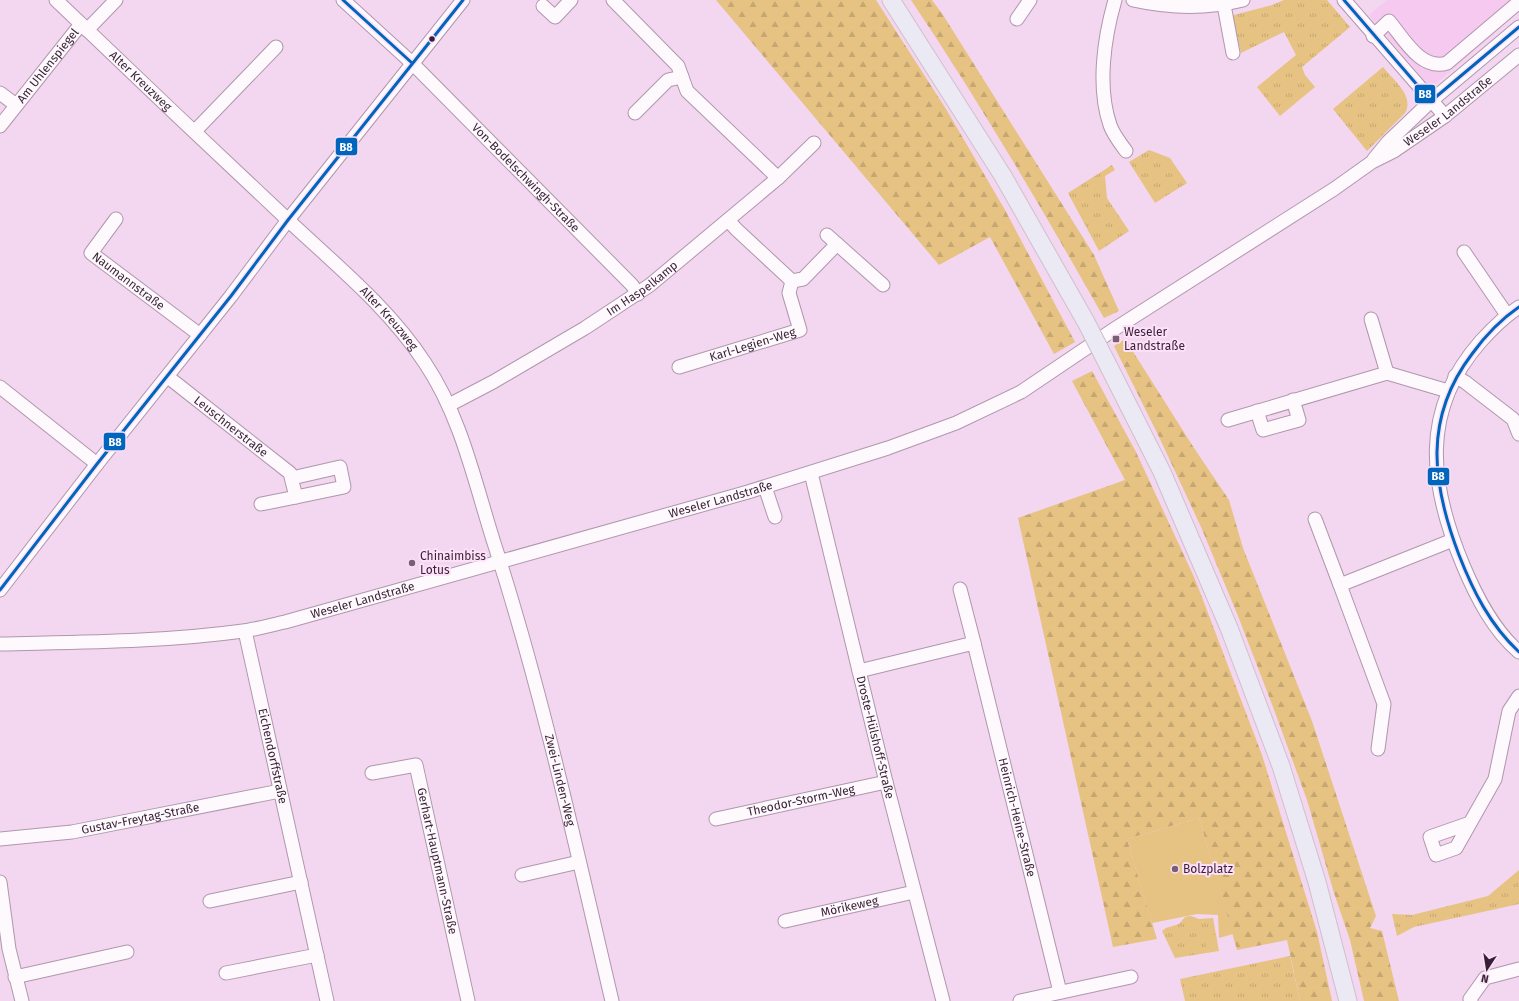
<svg xmlns="http://www.w3.org/2000/svg" width="1519" height="1001" font-family="'Fira Sans',sans-serif">
<defs>
<pattern id="grass-tufts" width="24" height="20" patternUnits="userSpaceOnUse"><rect width="24" height="20" fill="#e6c383"/><path d="M3 7l-1-3M5 7V3M7 7l1-3M15 17l-1-3M17 17v-4M19 17l1-3" fill="none" stroke="#c6a772"/></pattern>
<pattern id="forest-firs" width="22" height="20" patternUnits="userSpaceOnUse"><rect width="22" height="20" fill="#e6c383"/><path d="M5 1l3.5 6h-7zM16 11l3.5 6h-7z" fill="#c6a772"/></pattern>
</defs>
<rect width="100%" height="100%" fill="#f3d6ef"/>
<path fill="#f5c9f0" d="M1387 0H1519V12L1439 81 1434 84 1427 83 1369 15Z"/>
<path fill="url(#grass-tufts)" d="M1284 0H1327L1350 27 1302 67 1305 75 1315 87 1280 116 1257 87 1296 55 1284 32 1241 53 1233 19 1234 15 1272 5Z
M1383 67C1393 80 1415 96 1405 113L1367 151 1333 109Z
M1149 150 1170 158 1187 183 1155 203 1129 162Z
M1112 165 1115 170 1105 176 1107 198 1129 231 1099 251 1068 193Z
M1519 870V904L1414 927 1397 936 1392 914 1412 915 1488 896Z
M1189 916 1194 917 1199 919 1213 918 1219 951 1175 958 1162 931 1166 928 1179 924 1185 917Z
M1290 956 1300 1001H1185L1180 979Z"/>
<path fill="url(#forest-firs)" d="M716 0H876L946 109 1005 210 1075 342 1054 354 990 237 939 265Z
M911 0H932L943 15 1094 255 1119 311 1104 318C1043 210 980 103 911 0Z
M1125 339 1194 448 1229 500 1243 548 1312 721 1376 916 1370 928 1382 931 1399 1001H1364L1350 940 1334 893 1307 800 1273 707 1238 616 1201 527 1160 439 1114 346Z
M1092 371 1136 452 1195 579 1262 755 1317 932 1332 1001H1300L1287 940 1237 950 1199 818 1127 839 1157 939 1113 947 1018 518 1125 480 1072 381Z"/>
<path fill="#e6c383" d="M1199 818 1233 934 1219 938 1218 915 1197 914 1152 923 1127 839Z
M1215 935 1218 950 1207 952 1204 936Z"/>
<g fill="none" stroke-linecap="round" stroke-linejoin="round">
<defs>
<g id="minor">
<path id="s1" d="M56 0C133 74 211 148 289 221 337 266 389 308 425 363 462 418 475 484 495 546 543 695 576 848 612 1001"/>
<path id="s2" d="M343 0 412 63 632 285 638 294"/>
<path d="M613 0 678 66 687 91 778 178"/>
<path d="M1115 0C1104 38 1097 87 1110 125 1113 134 1120 143 1126 151"/>
<path d="M1133 0C1169 8 1207 9 1243 0"/>
<path d="M1344 0 1445 116"/>
<path d="M1224 5 1233 53"/>
<path d="M543 6 555 17 571 0"/>
<path d="M1017 19 1030 0"/>
<path d="M87 30 116 0"/>
<path d="M1373 36 1389 21C1404 39 1421 71 1447 63L1519 2"/>
<path d="M0 93 16 105"/>
<path d="M635 113 668 80 682 77"/>
<path id="s3" d="M0 126 81 24"/>
<path d="M195 131 276 47"/>
<path d="M1374 159 1388 142 1431 101 1519 27"/>
<path id="s4" d="M116 219 91 253 200 335"/>
<path d="M827 235 883 285"/>
<path d="M1464 252 1507 315"/>
<path d="M792 281 803 279 837 244"/>
<path d="M1519 307C1505 316 1492 329 1481 341 1419 411 1430 486 1463 565 1476 596 1493 630 1519 652"/>
<path d="M1371 319 1387 373"/>
<path id="s5" d="M679 367 800 330 789 293 792 281 736 229 728 220"/>
<path d="M1455 376 1465 382 1513 419 1519 434"/>
<path id="s6" d="M168 377 290 473 296 497 261 504"/>
<path d="M0 387 97 464"/>
<path id="s7" d="M449 405 493 382 585 328 650 285 778 178 814 143"/>
<path d="M1257 411 1263 430 1299 420 1293 400"/>
<path d="M1228 420 1387 373 1448 391"/>
<path id="s8" d="M811 473 886 782 943 1001"/>
<path d="M292 478 340 467 344 487 296 497"/>
<path d="M765 487 775 517"/>
<path d="M1315 519 1340 585"/>
<path d="M960 589 974 643"/>
<path d="M0 590 97 464 231 296 288 220 463 0"/>
<path id="s9" d="M245 631 327 1001"/>
<path id="s10" d="M0 644C81 642 163 642 243 631 257 629 271 625 285 622L748 492 888 448 956 423 1021 392 1116 328 1334 189 1372 162 1394 151 1445 116 1519 55"/>
<path id="s11" d="M859 671 974 643 1060 992"/>
<path d="M1378 749 1384 704 1340 585 1453 540"/>
<path id="s12" d="M372 773 416 765 468 1001"/>
<path id="s13" d="M716 819 886 782"/>
<path d="M1470 823 1430 837 1436 855 1456 848 1495 779 1509 711 1519 696"/>
<path id="s14" d="M0 839 72 832 280 791"/>
<path d="M522 875 579 862"/>
<path d="M0 882 9 949 22 1001"/>
<path d="M210 901 301 882"/>
<path id="s15" d="M785 921 914 892"/>
<path d="M226 973 317 955"/>
<path d="M15 977 127 952"/>
<path d="M1020 1001 1131 977"/>
<path d="M1471 1001 1470 999 1485 978 1519 969"/>
</g>
<path id="major" d="M891 0 1003 176 1086 322
M1109 367 1162 472 1229 628 1281 766 1317 882 1348 1001"/>
</defs>
<use href="#minor" stroke="#af97ac" stroke-width="15"/>
<use href="#major" stroke="#cfc0cd" stroke-width="19"/>
<use href="#minor" stroke="#fdf9fd" stroke-width="13"/>
<use href="#major" stroke="#ebe9f3" stroke-width="17"/>
<defs>
<path id="major-bridge" d="M1086 322 1109 367"/>
</defs>
<use href="#major-bridge" stroke="#cfc0cd" stroke-width="19" stroke-linecap="butt"/>
<use href="#major-bridge" stroke="#ebe9f3" stroke-width="17"/>
<defs>
<path id="bus-1" d="M343 0 412 63
M1344 0 1431 101 1519 27
M1519 307C1500 320 1485 336 1472 354 1423 418 1432 484 1459 555 1473 591 1490 625 1519 652
M0 590 97 464 231 296 288 220 463 0"/>
</defs>
<use href="#bus-1" stroke="#fce1f8" stroke-width="6"/>
<use href="#bus-1" stroke="#0065bd" stroke-width="3"/>
</g>
<circle fill="#381f35" stroke="#fce1f8" stroke-width="1.5" cx="432" cy="39" r="3.5"/>
<g fill="#795f76" stroke="#fce1f8" stroke-width="1.5">
<rect x="1112" y="335" width="8" height="8" rx="2"/>
<circle cx="412" cy="563" r="4"/>
<circle cx="1175" cy="869" r="4"/>
</g>
<g text-anchor="middle" stroke-width="4" stroke-linejoin="round" paint-order="stroke">
<g font-size="12" fill="#381f35" stroke="#fce1f8">
<text dy="4" stroke="none"><textPath href="#s3" startOffset="77">Am Uhlenspiegel</textPath></text>
<text dy="4" stroke="none"><textPath href="#s1" startOffset="117">Alter Kreuzweg</textPath></text>
<text dy="4" stroke="none"><textPath href="#s10" startOffset="1570">Weseler Landstraße</textPath></text>
<text dy="4" stroke="none"><textPath href="#s2" startOffset="255">Von-Bodelschwingh-Straße</textPath></text>
<text dy="4" stroke="none"><textPath href="#s4" startOffset="89">Naumannstraße</textPath></text>
<text dy="4" stroke="none"><textPath href="#s7" startOffset="226">Im Haspelkamp</textPath></text>
<text dy="4" stroke="none"><textPath href="#s1" startOffset="461">Alter Kreuzweg</textPath></text>
<text dy="4" stroke="none"><textPath href="#s5" startOffset="77">Karl-Legien-Weg</textPath></text>
<text dy="4" stroke="none"><textPath href="#s6" startOffset="80">Leuschnerstraße</textPath></text>
<text dy="4" stroke="none"><textPath href="#s10" startOffset="739">Weseler Landstraße</textPath></text>
<text dy="4" stroke="none"><textPath href="#s10" startOffset="367">Weseler Landstraße</textPath></text>
<text dy="4" stroke="none"><textPath href="#s8" startOffset="272">Droste-Hülshoff-Straße</textPath></text>
<text dy="4" stroke="none"><textPath href="#s9" startOffset="128">Eichendorffstraße</textPath></text>
<text dy="4" stroke="none"><textPath href="#s1" startOffset="958">Zwei-Linden-Weg</textPath></text>
<text dy="4" stroke="none"><textPath href="#s13" startOffset="87">Theodor-Storm-Weg</textPath></text>
<text dy="4" stroke="none"><textPath href="#s11" startOffset="298">Heinrich-Heine-Straße</textPath></text>
<text dy="4" stroke="none"><textPath href="#s14" startOffset="142">Gustav-Freytag-Straße</textPath></text>
<text dy="4" stroke="none"><textPath href="#s12" startOffset="143">Gerhart-Hauptmann-Straße</textPath></text>
<text dy="4" stroke="none"><textPath href="#s15" startOffset="66">Mörikeweg</textPath></text>
</g>
<g font-size="12" fill="#381f35" stroke="#fce1f8" text-anchor="start">
<text x="1124" y="336">Weseler<tspan x="1124" dy="14">Landstraße</tspan></text>
<text x="420" y="560">Chinaimbiss<tspan x="420" dy="14">Lotus</tspan></text>
<text x="1183" y="873">Bolzplatz</text>
</g>
</g>
<g stroke="#fce1f8" stroke-width="1.5">
<rect x="1414" y="84" width="22" height="20" rx="4" fill="#0065bd"/>
<rect x="335" y="137" width="23" height="19" rx="4" fill="#0065bd"/>
<rect x="103" y="432" width="23" height="19" rx="4" fill="#0065bd"/>
<rect x="1427" y="467" width="23" height="19" rx="4" fill="#0065bd"/>
</g>
<g font-size="11" text-anchor="middle" font-weight="bold" fill="#fff">
<text x="1425" y="98">B8</text>
<text x="346" y="151">B8</text>
<text x="115" y="446">B8</text>
<text x="1438" y="480">B8</text>
</g>
<g transform="translate(1487 969) rotate(192)" stroke="#fce1f8" stroke-width="3" paint-order="stroke">
<path d="M0-3L7 15L0 10L-7 15Z" fill="#381f35"/>
<text y="-6" font-size="11" font-weight="bold" text-anchor="middle" fill="#381f35">N</text>
</g>
</svg>
